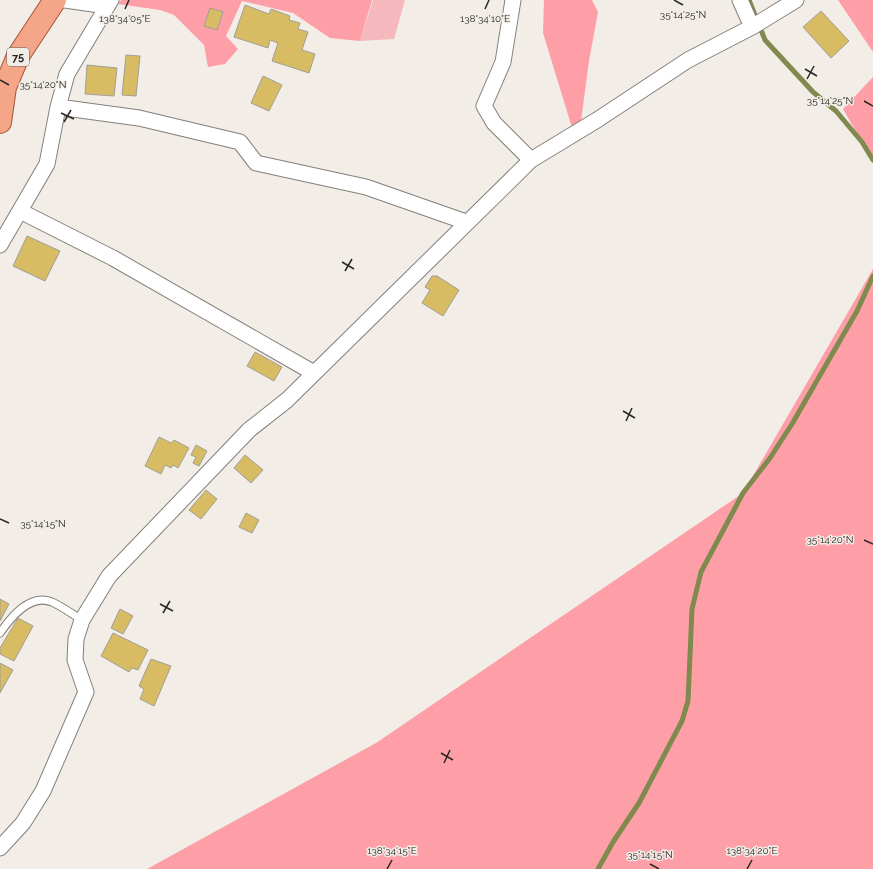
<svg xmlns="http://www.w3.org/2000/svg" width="873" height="869" font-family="Raleway,sans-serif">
<rect width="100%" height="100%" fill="#f2ede7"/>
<path fill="#f5b8bc" d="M373 0H405L394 39 360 41Z"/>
<path fill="#fe9fa7" d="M121 0H372L360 41 330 38 293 13 242 1 226 36 238 49 225 64 208 67 204 45 174 15 160 10 118 4Z
M544 0H592L598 12 589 61 581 121 573 131 543 33Z
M838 0H873V52Z
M873 77V161L843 109Z
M873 269V869H147L376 743 743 493Z"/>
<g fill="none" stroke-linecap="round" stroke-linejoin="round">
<path stroke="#808a4e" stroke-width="5" d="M749 0 765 40 813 92 836 111 862 142 873 160
M598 869 613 842 639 803 682 721 688 701 692 609 701 572 743 493 770 458 792 424 857 311 873 276"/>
</g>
<path fill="#d8bc63" stroke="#a09e97" d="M245 5 269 14 271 9 290 16 289 20 300 23 298 29 308 32 302 50 315 54 309 73 272 61 278 43 270 40 268 48 234 37Z
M210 8 223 12 217 30 204 26Z
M821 11 849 41 831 58 803 27Z
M126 55 140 56 136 96 122 95Z
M87 65 117 68 114 96 85 94Z
M263 76 282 85 269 111 251 103Z
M27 236 60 251 45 281 13 266Z
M432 276H437L459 290 443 316 422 303 430 290 425 287Z
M255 352 282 367 274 381 247 366Z
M159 437 171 443 174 440 189 448 178 468 173 465 171 468 165 465 161 474 145 466Z
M196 445 207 451 199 466 193 463 196 457 191 455Z
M245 455 263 470 251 483 234 468Z
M206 490 217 499 201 519 189 510Z
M246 513 259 520 252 533 239 527Z
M0 599 9 604 0 621Z
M120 609 133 616 123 634 111 628Z
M18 618 33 626 14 661 0 654V648Z
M113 633 148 650 138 670 132 668 129 672 101 656Z
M151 659 171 666 154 706 140 699 144 689 139 686Z
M0 663 13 670 0 693Z"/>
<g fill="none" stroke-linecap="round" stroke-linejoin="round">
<defs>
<path id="service" d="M0 633C11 617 30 593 52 602 63 607 72 614 82 620"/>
<path id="minor" d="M65 0 107 6
M513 0 503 62 484 106 494 123 531 160
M740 0 752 27
M58 107 139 118 240 142 256 163 366 187 466 222
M20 211 113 258 314 373
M0 245 47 164 58 107 67 74 111 0
M0 848 23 823 43 791 86 692 75 660 76 639 82 620 109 576 249 430 287 400 531 160 597 120 688 60 752 27 796 0"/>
<path id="primary" d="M0 122 5 87 18 56 55 0"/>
</defs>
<use href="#service" stroke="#847f7a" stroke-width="9"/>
<use href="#minor" stroke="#847f7a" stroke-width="17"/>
<use href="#primary" stroke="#a95333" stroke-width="24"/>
<use href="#service" stroke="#fff" stroke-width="7"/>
<use href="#minor" stroke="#fff" stroke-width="15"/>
<use href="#primary" stroke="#f5a689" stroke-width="22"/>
</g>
<path fill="none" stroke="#292725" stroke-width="1.5" d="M674 0 683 5M125 9 129 0M485 9 489 0M805 69 817 76M807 79 814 66M0 80 9 85M864 101 873 106M61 113 74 119M64 122 71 110M342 262 354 269M345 271 352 259M623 411 635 418M626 421 632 408M0 519 9 523M864 540 873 544M160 604 173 611M163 613 170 601M441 753 453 760M444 763 450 750M650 864 659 869M387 869 392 860M747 869 752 860"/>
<g text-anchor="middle" stroke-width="3" stroke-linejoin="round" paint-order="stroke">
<rect fill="#f2ede7" stroke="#65625f" stroke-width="1" x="7" y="48" width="22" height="18" rx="3"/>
<g font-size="11" font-weight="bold" fill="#292725">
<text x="18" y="61">75</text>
</g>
</g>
<g font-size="10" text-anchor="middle" fill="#292725" stroke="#f2ede7" stroke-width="3" stroke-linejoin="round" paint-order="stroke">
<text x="683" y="18">35°14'25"N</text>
<text x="125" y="22">138°34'05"E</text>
<text x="485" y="22">138°34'10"E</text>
<text x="43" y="88">35°14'20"N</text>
<text x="830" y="104">35°14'25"N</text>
<text x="43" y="527">35°14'15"N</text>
<text x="830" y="543">35°14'20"N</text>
<text x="392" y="854">138°34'15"E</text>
<text x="752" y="854">138°34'20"E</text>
<text x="650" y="858">35°14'15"N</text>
</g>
</svg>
